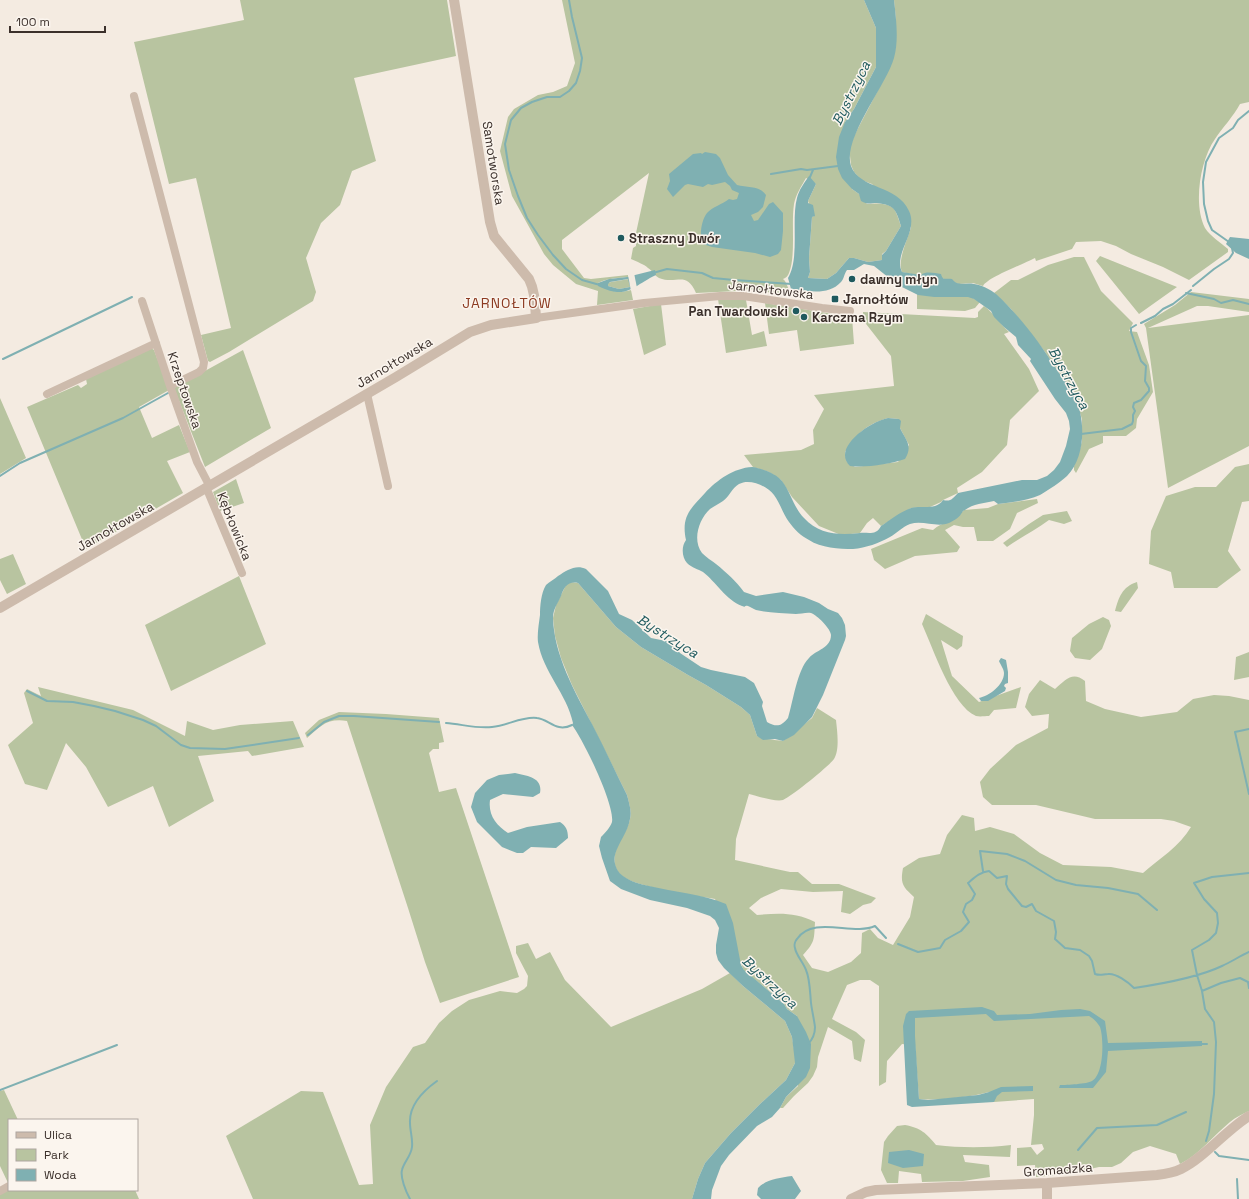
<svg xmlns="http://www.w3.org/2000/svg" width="1249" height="1199" font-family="'Space Grotesk',sans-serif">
<rect width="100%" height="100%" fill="#f4ebe1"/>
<path fill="#b8c4a0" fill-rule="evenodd" d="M240 0H447L456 56 354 78 376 161 352 171 340 205 321 223 306 258 316 292 313 301 229 352 210 362 208 361 201 335 231 328 196 178 169 184 134 42 244 20Z
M562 0H864L876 28V67L854 109 845 122 852 189 859 194 867 204C875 203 887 203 893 208 897 212 899 221 901 226L886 251 882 254V260L868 262 854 258H849L836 273 827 279 808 278 810 272 809 258 812 217 814 216 808 201 816 184 806 178C801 187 796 194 794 204 791 224 796 256 789 273 788 276 786 278 783 279L785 281 792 296 748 289 738 291 696 293C686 270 677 285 659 278 655 276 652 270 648 268 644 264 637 262 631 259L633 248 636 246V237H638V234L636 233 649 173 562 240V249L584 278 591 279 628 275V277C618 278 608 278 598 283 609 291 618 294 631 290L633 300 597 305 598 291 576 284 553 265 544 254 512 196 500 151 508 117 514 109 538 95 553 92 567 86 575 63Z
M894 0H1249V102L1240 104C1233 117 1223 127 1215 139 1200 160 1193 205 1205 228 1210 236 1221 243 1228 249V252L1189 280 1163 267 1131 254 1116 246 1101 241 1076 242 1072 249 1036 261 1035 258C1024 264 988 277 983 286L973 283 959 284 927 273 921 276 902 272C897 260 908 239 911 227L872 184 861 180 854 172 851 165 850 156V147L855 134 888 71 896 19Z
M1100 256 1177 287 1139 314 1096 261Z
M1074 257H1084L1101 291 1133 323 1129 331 1137 332 1149 365 1153 392 1137 419 1136 428 1126 436H1103V443L1089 449 1076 473 1074 470V466L1079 452 1082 441V419L1074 395 1045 352 1031 334 1011 309 994 293 1011 280H1018L1048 265Z
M629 279 630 287 619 289 608 286V283L611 282Z
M917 292 971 297 980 302 975 308 965 311 917 309Z
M1191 292 1249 299V312L1208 306H1197L1148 328 1249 315V446L1168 488 1146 328 1144 324 1175 305Z
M718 299 746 300 752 335 764 331 767 346 726 353Z
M765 303 852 317 854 344 800 351 797 330 769 334Z
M661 304 666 345 644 355 633 309Z
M984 306C994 313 1000 324 1009 332L1004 334 1029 369 1039 391 1010 420 1007 445 982 472 957 488 958 493 943 500 941 502 930 507 911 508 881 526 873 518 867 523 860 533 841 535 819 526 792 497 781 480 769 472 753 467 744 455 801 450 814 444 813 430 824 409 814 395 894 386 891 356 863 320V312L975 318 978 317V312ZM888 418 899 419 900 428 909 445 898 462 855 467 847 462 845 452C858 433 865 425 888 418Z
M151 348 154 350 169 390 139 407 152 438 179 425 190 452 167 461 183 493 86 549 27 407 78 385 81 388 87 384 86 379Z
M243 350 271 428 205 467 174 388Z
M0 398 26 458 0 474Z
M1249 464V501L1242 502 1228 551 1241 570 1217 588H1174L1171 572 1149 564 1151 531 1166 496 1195 487H1216L1235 467Z
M236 479 244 503 220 511 213 492Z
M1037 499 1038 503 1017 513 1010 529 993 541H977L974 527H963L954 525 945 530 960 547 957 552 915 556 885 569 874 560 871 549 922 528 933 530C943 521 954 522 964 510L988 508 998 504Z
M1067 511 1072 521 1064 524 1049 520C1036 530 1021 537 1007 547L1003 543 1029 524 1043 515Z
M13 554 26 584 7 594 0 580V559Z
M239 576 266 644 171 691 145 625Z
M570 582 578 583 616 627 641 647 688 675 706 685 741 707 750 715 757 736C768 740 772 739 783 741L812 718 817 708 836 720C837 730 840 750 834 759 828 767 792 796 783 800 775 802 757 796 749 794L736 839 735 860 790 872H798L812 884H839L876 898 871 903 863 905 850 914 841 912 843 891 813 892 781 889 761 898 749 908 757 915C779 913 795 912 815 922 814 940 815 942 803 955L812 968 828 972 851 962 861 953 862 933 870 929 878 938 893 945 910 917 914 897C903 887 900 884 903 868L919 858 940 854 947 835 962 815 974 818 975 831 990 827 1014 834 1040 853 1063 865 1111 867 1143 873C1159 859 1180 846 1191 827L1174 821 1161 819H1095L1036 805H992L983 797 980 782 990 769 1016 745 1048 728 1049 714 1032 716 1025 707 1029 694 1040 680 1055 689C1066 680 1072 671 1085 681L1086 701 1105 709 1141 717 1177 712 1193 699 1214 695 1229 696 1249 700V1111C1243 1114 1236 1117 1230 1122 1213 1136 1200 1154 1180 1164L1176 1154 1150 1146 1133 1152 1121 1163 1112 1167H1099L1067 1174 1036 1177 1035 1165 1017 1166V1148L1031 1147 1037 1155 1044 1149 1042 1144 1031 1145 1034 1115V1099L994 1102 989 1092C971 1097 937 1101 919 1099L915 1045 902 1044 887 1061 886 1082 879 1086V986L870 980H860L847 985 832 1019 856 1032 865 1040 861 1062 854 1059 852 1041 828 1027 818 1057 817 1067 813 1076 808 1083 794 1096 783 1108H780L786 1097 798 1086 797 1016 787 1009 784 1004 763 986 744 971 715 899C696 896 635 887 622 876 614 869 613 860 616 850 619 840 628 830 630 819 632 812 629 803 627 795L572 685 561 658 555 636 553 618 556 605 566 585Z
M1137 582 1138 588 1121 612 1115 611C1119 597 1122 587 1137 582Z
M926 614 963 636 962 646 957 650 941 640 952 676 979 702 1021 687 1016 708 994 710 989 716C985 716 980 717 976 716 952 706 933 648 922 624Z
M1103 617 1109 620 1111 626 1102 649 1090 660 1075 658 1070 651 1072 638 1089 624Z
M1249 652V677L1234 680 1236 657Z
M38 687 133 710 185 736 187 721 213 730 240 725 293 721 304 747 252 756 248 751 198 756 214 801 169 827 153 786 108 807 86 767 66 743 47 790 25 784 8 745 33 723 24 693 27 689 41 696Z
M339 712 386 714 439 718 444 742 439 743V749H433L429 753 439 792 456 788 519 977 440 1003 425 962 408 908 347 721C327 718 321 726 307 738L305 733 319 720Z
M528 943 536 959 550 952 565 980 611 1027 702 989 730 973 743 986 785 1021 792 1037 795 1055V1063L786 1080 760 1104 731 1133 705 1163 698 1179 692 1199H253L226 1136 301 1091 323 1092 359 1185 373 1184 370 1125 386 1087 413 1047 425 1043 439 1023 452 1011 469 1000 500 991 517 993 524 989 527 986 528 976 516 953V946Z
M4 1090 18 1120H9V1185L0 1166V1091Z
M905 1125C921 1128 926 1133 936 1145 961 1148 986 1148 1011 1145L1010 1157 963 1155 965 1162 989 1165 990 1177 963 1181 922 1182 921 1174 899 1171 898 1183H887L881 1170 884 1142 888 1136 897 1126Z
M9 1190H135L139 1199H0V1193Z"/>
<path fill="#7fb0b2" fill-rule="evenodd" d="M864 0H894C896 17 899 41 894 58 886 86 842 139 851 166 860 190 897 184 909 211 919 232 893 253 902 272L921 275C926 271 934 273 941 274 943 281 945 278 952 279 958 287 966 282 974 284 981 285 990 289 996 294 1019 315 1040 343 1057 370 1062 378 1070 386 1074 395 1086 418 1086 457 1067 476 1062 481 1047 491 1040 495 1027 501 1012 502 998 504L994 501C984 503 973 504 965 510 962 511 963 512 961 514 959 518 953 521 949 523 937 528 923 520 910 524 902 527 897 533 890 537 879 543 866 548 853 549 839 549 821 548 809 540 801 536 794 529 789 522 783 514 780 503 774 495 767 486 750 478 739 484 732 488 729 497 723 501 719 504 714 506 710 509 699 519 692 540 702 553 706 557 712 561 716 564 727 573 736 581 744 592L756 596 783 592 804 597 819 603 828 609 838 613 842 618 845 625 846 636 845 640 823 695 812 717 794 735 783 741 775 739 763 740 757 736 750 715 741 707 706 685 688 675 641 647 616 627 578 583C568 581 564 587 561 596 558 603 553 609 553 618 554 655 575 692 592 724 604 747 615 771 627 795 629 803 632 811 630 819 628 832 618 843 615 855 613 863 617 872 623 876 631 882 640 884 649 886 674 892 702 894 726 904L733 923 741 965 744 970 763 986 784 1004 787 1009 797 1016 806 1032 811 1044 810 1068 806 1077 786 1097 780 1108 772 1117 757 1126 729 1155 721 1166 712 1190 711 1199H692L698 1179 705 1163 731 1133 760 1104 786 1080 795 1063 792 1037 785 1021 743 986 724 968 718 960 716 953V945L719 928 715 920 710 916 687 908 650 900 621 889 610 881 602 858 599 846 601 837C605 833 610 828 612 822 615 805 583 739 572 725L573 723C567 694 543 672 538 642 537 634 539 623 540 615 540 606 541 593 546 585 549 582 555 579 558 576 567 570 576 564 586 569L608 591 619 614 632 620 651 638 671 642 680 653 701 667 711 670 745 677 754 683 763 702 762 706 767 722C776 727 781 727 788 718 793 702 797 670 809 658 816 650 831 648 831 635 831 629 817 615 811 613 807 612 800 614 796 614 783 613 769 613 756 610 753 609 751 607 748 606 743 605 747 608 742 606 726 600 716 582 703 572 698 569 692 568 687 563 682 557 681 547 686 540 681 517 690 509 705 493 717 480 734 468 752 467 756 467 760 469 764 470 770 472 778 476 782 481 791 493 794 508 804 518 819 535 840 535 860 533 868 532 876 536 881 526 890 520 900 512 911 508 921 505 936 511 943 500 951 502 952 499 958 493L1022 480H1037L1047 476 1054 470 1060 462 1066 446 1070 429 1069 421 1066 413 1055 399 1030 361 1031 359 1018 345 1016 337 1004 327 994 317 991 311 974 299 968 297H934L918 295 898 285 874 266 864 264 854 270H847C844 274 844 279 841 282 828 296 809 291 791 289L788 278C800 258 791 220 797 198 799 190 804 183 809 176L816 184 808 201V203L813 205 815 216 812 217 809 258 810 272 808 278 827 279 836 273 849 258H854L868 262 882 260V255L886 251 901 226C896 210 895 205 877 203 870 203 868 205 861 201L859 194 852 189 842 178 838 169 836 157 839 137 845 122 854 109 876 67V28Z
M705 152 716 154 720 158 728 175 737 185C747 188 759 185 766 195L763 207 758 212 751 215 754 221 758 220 769 204 773 202 783 213V231L781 250 778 254 770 257 755 253 712 247 703 244C699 236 701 221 707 213 712 207 723 204 729 199L733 200 737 199 739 193 732 190 730 186 725 182 712 185 708 184 703 187 688 184 685 185 673 197 667 189 670 181 669 174 693 154 701 153 702 154Z
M1230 237 1249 239V259L1236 253 1226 244Z
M655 270 656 275C631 287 627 300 598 286V283L609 279 627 277ZM628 279 630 287 619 289 608 286V284L610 282Z
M888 418 899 419 901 421 900 428C906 440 913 446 905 459 890 464 866 468 850 466 831 448 871 421 888 418Z
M1001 658 1006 660 1008 672V683L1005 684 1004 686 1006 688 1005 691 988 701H981L979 698C989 696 1004 685 1004 673 1004 669 1000 664 999 661Z
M515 773C527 776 543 777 540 793L533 797 503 794 490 800C488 815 496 825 508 833L527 827 560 822C566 826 568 830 568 838L556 848 531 847 523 853H517L502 847 477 822 471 807 475 793 487 780 499 775Z
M982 1007 994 1011 997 1015 1030 1014 1061 1010 1080 1009 1090 1011 1105 1021 1108 1043 1202 1041V1046L1108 1051 1106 1072 1093 1088H1059L1060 1085C1067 1085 1087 1084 1092 1081 1104 1074 1104 1039 1100 1027 1098 1023 1093 1018 1089 1016L994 1021 986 1014 915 1018V1036L919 1099 928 1100 978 1095 989 1092 1001 1087 1033 1086V1091L1002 1092 997 1096 994 1102 912 1107 907 1105 903 1026 906 1014 909 1011Z
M909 1150 924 1154 923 1166 903 1168 888 1163 889 1152Z
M792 1176 801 1191 795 1199H761L757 1195 758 1188C767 1179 779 1178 792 1176Z"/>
<path fill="#f4ebe1" d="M634 273 637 288 631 291 628 275Z"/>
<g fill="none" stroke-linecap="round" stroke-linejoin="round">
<path stroke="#7fb0b2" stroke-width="2" d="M569 0 572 17 582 58 580 71 576 83 569 91 560 97H547L532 102 521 108 511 120 505 144 509 170 518 196 527 218 538 235 553 255 566 269 582 280 600 285
M771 174 801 169 807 170 838 166
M810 177 813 170
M1229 242 1212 230 1208 221 1204 204 1203 182 1206 162 1219 138 1233 128 1238 120 1249 111
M653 273 667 269 702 273 713 278 734 280 792 284
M1193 286 1214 269 1229 259 1233 253 1232 248
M1186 293 1214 299 1221 303 1233 300 1249 304
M1141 323 1155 316 1163 309 1173 304 1191 290
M3 359 132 297
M1081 434 1122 429 1132 424 1133 421V415L1135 411 1133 407 1134 403 1141 400 1149 391V388L1145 381 1146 366 1141 361 1131 332V328L1136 325
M0 476 20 463 123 418 168 393
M27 691 47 701 73 702 94 706 115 711 143 720 156 726 181 745 190 748 225 749 299 738
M446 723C461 724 477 729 492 727 507 726 522 716 537 718 549 719 556 733 572 725
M1249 729 1235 732 1249 794
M308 735 324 722 339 716H354L439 722
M983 871 980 851 1007 854 1025 861 1056 880 1076 885 1108 888 1138 894 1157 910
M898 944 918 952 940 948 945 940 961 931 969 922 963 912 966 904 972 900 975 894 968 883C975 877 980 872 989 871L997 878 1007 876 1006 884 1008 889 1022 906 1026 907 1032 904 1036 911 1054 921 1056 932 1055 939 1065 948 1080 950 1089 956 1092 961 1095 974C1101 976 1103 974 1108 974 1116 973 1128 982 1134 988 1161 984 1197 978 1222 966 1231 962 1240 956 1249 952
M1202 991 1221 983 1240 978 1248 982 1249 988
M808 1044C812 1040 815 1033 815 1027 814 1019 812 1011 811 1003 810 993 810 979 806 970 803 962 796 955 795 948 794 945 795 941 797 939 813 915 853 936 875 926L886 938
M1200 1044H1207
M0 1090 117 1045
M1206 1141 1209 1131 1214 1094 1216 1042 1214 1022 1205 1009 1202 991 1197 975 1192 950 1209 940 1216 933 1218 923 1217 913 1204 899 1194 883 1212 877 1249 873
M1078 1150 1097 1128 1157 1125 1186 1112
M1215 1152 1219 1156 1249 1160
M1237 1179 1238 1199
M410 1199C406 1192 400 1177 402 1170 404 1162 411 1156 412 1147 413 1139 410 1131 410 1123 409 1105 423 1091 437 1081"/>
<path stroke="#cdbbac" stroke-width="8" d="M134 96 204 362 203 368 199 372 170 386
M142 301 170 386 197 462 209 485
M536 318 644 303 720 296H743L822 308 850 311
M47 394 156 343
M367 394 388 486
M206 487 242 573
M0 1191 9 1186"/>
<path stroke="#cdbbac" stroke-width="10" d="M0 608 396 377 470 332 491 325 536 318C535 304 535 291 529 279L494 236 490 222 454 0
M1047 1183V1199
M851 1199 866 1192 876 1190 1047 1183 1157 1175C1165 1174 1173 1173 1181 1169 1204 1158 1225 1131 1249 1116"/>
</g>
<g fill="#1f5a5e" stroke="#fbf5ee" stroke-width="1.5">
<circle cx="621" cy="238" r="4"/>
<circle cx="852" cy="279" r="4"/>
<rect x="831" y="295" width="8" height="8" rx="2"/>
<circle cx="796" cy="311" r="4"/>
<circle cx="804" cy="317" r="4"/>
</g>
<g text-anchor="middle" stroke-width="3" stroke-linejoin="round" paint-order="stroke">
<g font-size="13" fill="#3b302b" stroke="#fbf5ee">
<text transform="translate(494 163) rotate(81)" y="5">Samotworska</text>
<text transform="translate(771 289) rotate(7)" y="5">Jarnołtowska</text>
<text transform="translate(394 362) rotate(-31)" y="5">Jarnołtowska</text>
<text transform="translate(185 390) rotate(71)" y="5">Krzeptowska</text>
<text transform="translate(115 526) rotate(-30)" y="5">Jarnołtowska</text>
<text transform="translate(235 526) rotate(68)" y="5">Kębłowicka</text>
<text transform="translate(1058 1169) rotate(-4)" y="5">Gromadzka</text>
</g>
<g font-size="13" font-weight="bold" fill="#3b302b" stroke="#fbf5ee" text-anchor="start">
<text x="629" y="243">Straszny Dwór</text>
<text x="860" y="284">dawny młyn</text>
<text x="843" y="304">Jarnołtów</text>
<text x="788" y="316" text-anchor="end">Pan Twardowski</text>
<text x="812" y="322">Karczma Rzym</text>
</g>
<g font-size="14" font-style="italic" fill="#1f5a5e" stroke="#fbf5ee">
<text transform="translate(851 93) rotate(-64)" y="5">Bystrzyca</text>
<text transform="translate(1069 378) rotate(61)" y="5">Bystrzyca</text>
<text transform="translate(668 636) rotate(32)" y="5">Bystrzyca</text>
<text transform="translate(770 982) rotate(43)" y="5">Bystrzyca</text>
</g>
<g font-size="14" letter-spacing="1" fill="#8c3b22" stroke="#fbf5ee">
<text x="507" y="308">JARNOŁTÓW</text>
</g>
</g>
<rect x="8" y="1119" width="130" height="72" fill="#fbf5ee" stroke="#aea6a0"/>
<rect x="16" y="1132" width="20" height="6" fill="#cdbbac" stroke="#aea6a0"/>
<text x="44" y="1139" font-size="12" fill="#3b302b">Ulica</text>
<rect x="16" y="1149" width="20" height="12" fill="#b8c4a0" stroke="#aea6a0"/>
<text x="44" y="1159" font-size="12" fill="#3b302b">Park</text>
<rect x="16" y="1169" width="20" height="12" fill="#7fb0b2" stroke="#aea6a0"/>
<text x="44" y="1179" font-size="12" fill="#3b302b">Woda</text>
<path d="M10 26v6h95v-6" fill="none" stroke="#3b302b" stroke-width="2"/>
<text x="16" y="26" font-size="12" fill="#3b302b" stroke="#fbf5ee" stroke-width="3" paint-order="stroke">100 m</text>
</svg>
